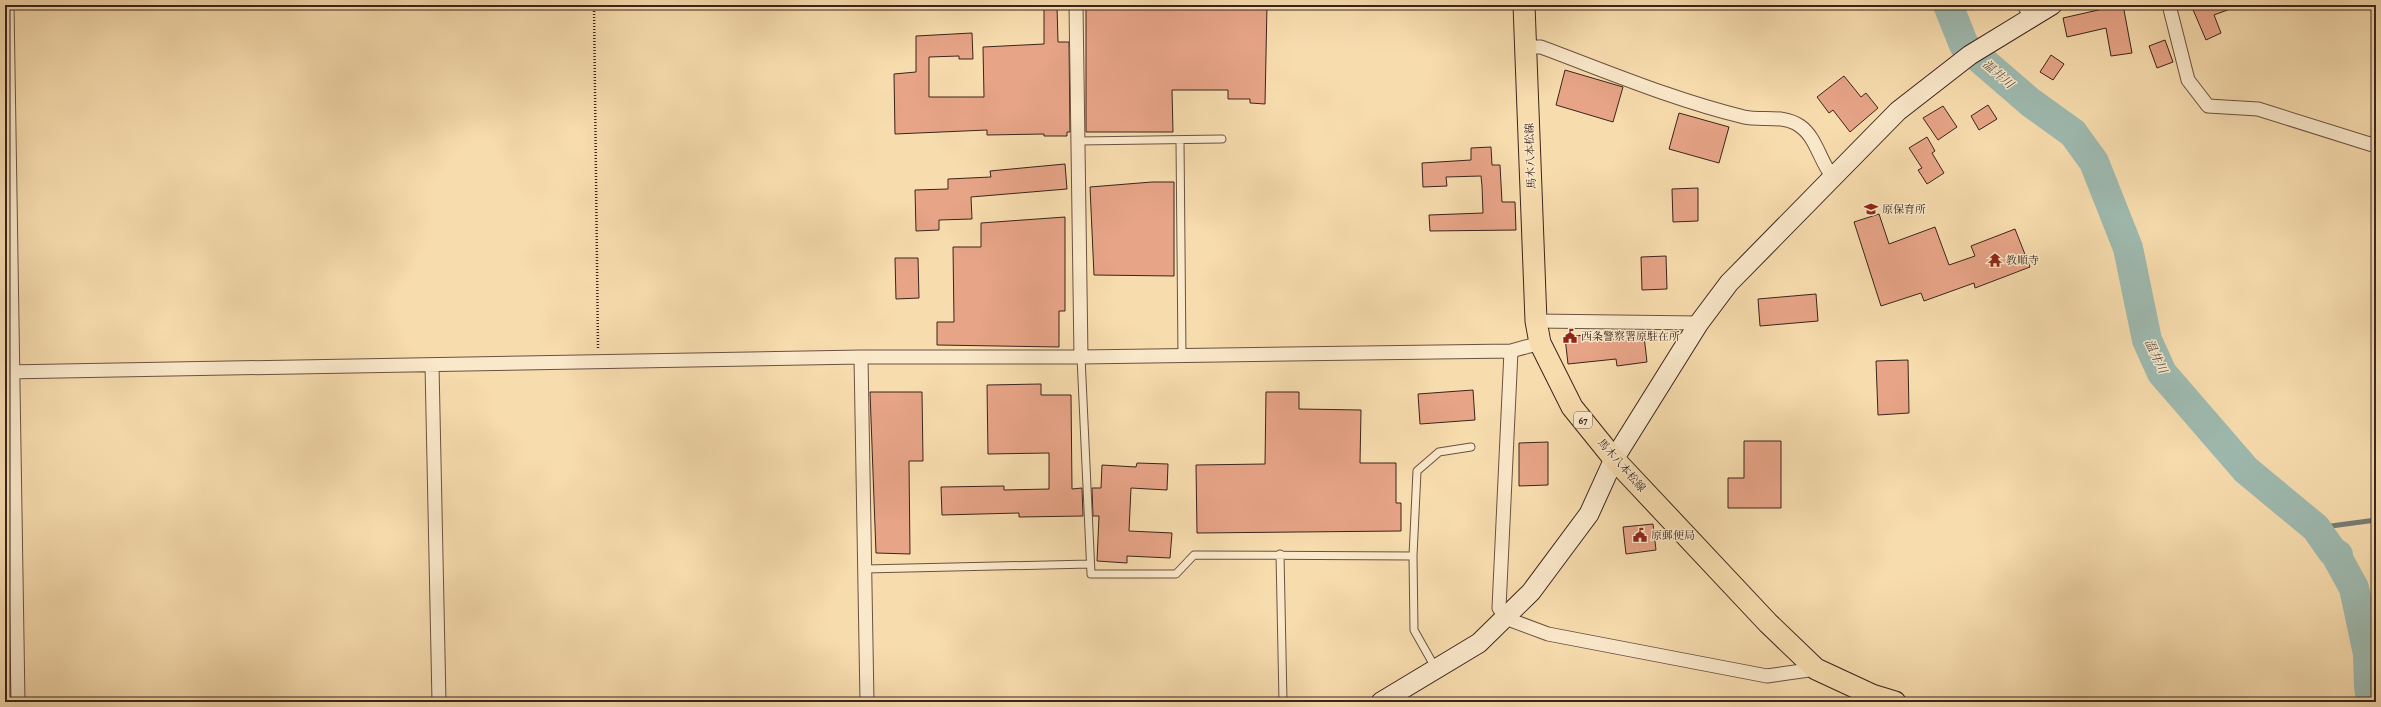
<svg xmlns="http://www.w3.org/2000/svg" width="2381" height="707" font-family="Alegreya,'Noto Serif JP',serif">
<rect width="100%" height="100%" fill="#f7dcae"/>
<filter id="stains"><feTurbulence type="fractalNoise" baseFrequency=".005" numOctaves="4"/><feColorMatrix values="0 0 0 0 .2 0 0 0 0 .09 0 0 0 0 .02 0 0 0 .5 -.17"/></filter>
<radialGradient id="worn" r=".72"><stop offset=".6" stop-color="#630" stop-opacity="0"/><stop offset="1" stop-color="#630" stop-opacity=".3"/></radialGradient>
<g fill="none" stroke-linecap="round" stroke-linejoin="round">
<path stroke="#767e75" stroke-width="5" d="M2316 528 2376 520"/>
<path stroke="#9ebab0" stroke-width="30" d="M1948 5 1964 45 2030 102 2073 133 2094 162 2128 248 2147 340 2162 373 2246 470 2316 528 2332 551 2338 555 2337 557 2354 588 2368 654 2369 686 2371 702"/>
</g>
<path fill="#e7a487" stroke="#3b241c" d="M1086 5H1267L1265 104 1250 103V99H1228V90H1172L1173 132H1086Z
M2106 5H2123L2132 53 2111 56 2106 28 2067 37 2063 18 2107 8Z
M2191 5H2238V6L2214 15 2221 33 2206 40Z
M1057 6 1058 42H1069L1070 132H1067V136H1044V134L987 135V130L895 134 894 74 916 72V36L972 33 973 59H959V56L929 57V97H984L983 47 1044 44V7Z
M2165 40 2173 62 2157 68 2149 46Z
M2051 55 2064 64 2053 80 2040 72Z
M1565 70 1623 87 1613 122 1556 105Z
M1844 76 1861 97 1866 93 1878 108 1850 132 1833 110 1829 113 1817 97Z
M1988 105 1997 119 1979 130 1971 116Z
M1943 106 1957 127 1938 140 1923 118Z
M1679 113 1729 127 1719 163 1669 149Z
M1927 137 1935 151 1932 153 1944 173 1927 184 1918 170 1922 168 1909 148Z
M1491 147 1492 165H1500L1502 202H1515L1516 230 1430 231 1429 215 1483 213 1482 186 1481 176 1446 177 1447 186 1423 187 1422 163 1471 160V148Z
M1065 164 1067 189 971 197 972 219 939 220V230L916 231 915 190 948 189V179L991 177 990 171Z
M1152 182H1174V276L1094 275 1090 187Z
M1698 188V221L1673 222 1672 189Z
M1879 214 1889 244 1935 227 1949 265 1975 256 1971 246 2015 229 2030 267 1975 288 1974 283 1924 301 1921 293 1881 306 1854 222Z
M1065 217V311H1059V347L937 345V322H954L953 247H981V223Z
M1666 256 1667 289 1642 290 1641 257Z
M895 258H918L919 298 896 299Z
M1816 294 1818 321 1760 326 1758 299Z
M1596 334V341L1644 336 1647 362 1617 366 1616 359 1568 364 1565 337Z
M1908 360 1909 413 1878 415 1876 361Z
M1041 384V395H1071L1072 489 1082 488 1083 516 1019 517V513L942 515 941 487 1004 486V490L1049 489V453L988 454 987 385Z
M1473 390 1475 420 1420 424 1418 394Z
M870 392H922L923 461H909L910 554 876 553Z
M1266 392H1299V409L1361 410 1360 463H1396V503H1401V531L1197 533 1196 465 1265 464Z
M1744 441H1781V508H1728V478H1744Z
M1548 442V485L1519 486V443Z
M1137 463 1168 464 1167 490 1131 488 1129 531 1172 533 1170 558 1127 556V563L1097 561 1099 516H1093L1092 488H1101L1102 465 1136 467Z
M1653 524 1656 550 1626 554 1623 527Z"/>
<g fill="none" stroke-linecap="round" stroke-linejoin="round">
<defs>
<path id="lane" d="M1180 140 1182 356
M1079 141 1222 139
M1081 357 1091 574H1176L1194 555 1413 556
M1280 554 1283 702
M865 569 1090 564
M1436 669 1414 630 1413 556 1417 471 1439 452 1471 447"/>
<path id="street" d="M7 5 18 702
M1076 5 1081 357
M2024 5 2031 18
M2169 5 2188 80 2208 106 2258 109 2376 146
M1526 47H1541C1608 72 1674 100 1744 117 1762 121 1783 114 1800 126 1816 137 1820 161 1832 176
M1536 321 1699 323
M1511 351 1499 608 1505 618 1548 634 1767 676 1816 669
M861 357 867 702
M432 365 439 702
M5 372 861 357H1081L1511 351 1540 343"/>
<path id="secondary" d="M1381 702 1479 643 1531 592 1589 514 1614 459 1699 323 1729 283 1898 111 1970 55 2052 5"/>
<path id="primary" d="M1524 5 1536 321 1540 343 1572 407 1614 459 1768 623 1816 669 1872 695 1895 702"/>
</defs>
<use href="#lane" stroke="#6a5240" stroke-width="9"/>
<use href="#street" stroke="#6a5240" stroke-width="15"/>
<use href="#secondary" stroke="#3b241c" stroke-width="21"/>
<use href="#primary" stroke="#3b241c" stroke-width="23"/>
<path stroke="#3b241c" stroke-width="2.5" stroke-dasharray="1 2" stroke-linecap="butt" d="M594 5 598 348"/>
<use href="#lane" stroke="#fae8ca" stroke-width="7"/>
<use href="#street" stroke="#fae8ca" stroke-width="13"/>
<use href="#secondary" stroke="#fae8ca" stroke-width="19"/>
<use href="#primary" stroke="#f7dcae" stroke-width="21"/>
</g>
<defs>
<symbol id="school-bare" viewBox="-9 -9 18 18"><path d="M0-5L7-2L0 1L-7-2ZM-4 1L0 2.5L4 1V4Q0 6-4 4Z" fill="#8f2418" stroke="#fae8ca" stroke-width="2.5" paint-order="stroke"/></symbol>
<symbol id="temple-bare" viewBox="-9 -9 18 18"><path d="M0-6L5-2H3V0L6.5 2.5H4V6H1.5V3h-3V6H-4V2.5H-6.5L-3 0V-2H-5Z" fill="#8f2418" stroke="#fae8ca" stroke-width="2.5" paint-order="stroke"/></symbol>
<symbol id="civic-bare" viewBox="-9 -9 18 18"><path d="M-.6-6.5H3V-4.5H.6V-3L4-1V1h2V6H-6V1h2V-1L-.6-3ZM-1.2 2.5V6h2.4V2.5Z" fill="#8f2418" stroke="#fae8ca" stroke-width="2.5" paint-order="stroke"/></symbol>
</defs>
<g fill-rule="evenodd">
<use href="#school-bare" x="1861" y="199" width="20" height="20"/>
<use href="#temple-bare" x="1985" y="250" width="20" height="20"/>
<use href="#civic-bare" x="1560" y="326" width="20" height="20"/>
<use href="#civic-bare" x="1630" y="525" width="20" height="20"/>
</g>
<g text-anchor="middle" stroke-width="3" stroke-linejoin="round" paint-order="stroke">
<rect fill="#fae8ca" stroke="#745f50" stroke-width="1" x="1574" y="412" width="18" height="16" rx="3"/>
<g font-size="10" font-weight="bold" fill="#3b241c">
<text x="1583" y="424">67</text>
</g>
<g font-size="11" fill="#3b241c" stroke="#fae8ca">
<text transform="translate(1530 156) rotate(-92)" y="4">馬木八本松線</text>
<text transform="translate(1622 465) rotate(49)" y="4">馬木八本松線</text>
</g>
<g font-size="11" fill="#3b241c" stroke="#fae8ca" text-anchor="start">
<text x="1882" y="213">原保育所</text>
<text x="2006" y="264">教順寺</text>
<text x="1581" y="340">西条警察署原駐在所</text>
<text x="1651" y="539">原郵便局</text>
</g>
<g font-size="12" font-style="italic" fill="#544a41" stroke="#fae8ca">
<text transform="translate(1998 74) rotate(41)" y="4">温井川</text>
<text transform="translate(2156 356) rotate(65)" y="4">温井川</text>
</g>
</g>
<rect width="2381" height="707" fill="none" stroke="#f7dcae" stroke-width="20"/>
<rect x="6" y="6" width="2369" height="695" fill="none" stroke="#3b241c" stroke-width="2"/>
<rect x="10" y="10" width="2361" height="687" fill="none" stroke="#3b241c"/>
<rect width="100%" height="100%" filter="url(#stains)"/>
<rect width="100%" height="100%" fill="url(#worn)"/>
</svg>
